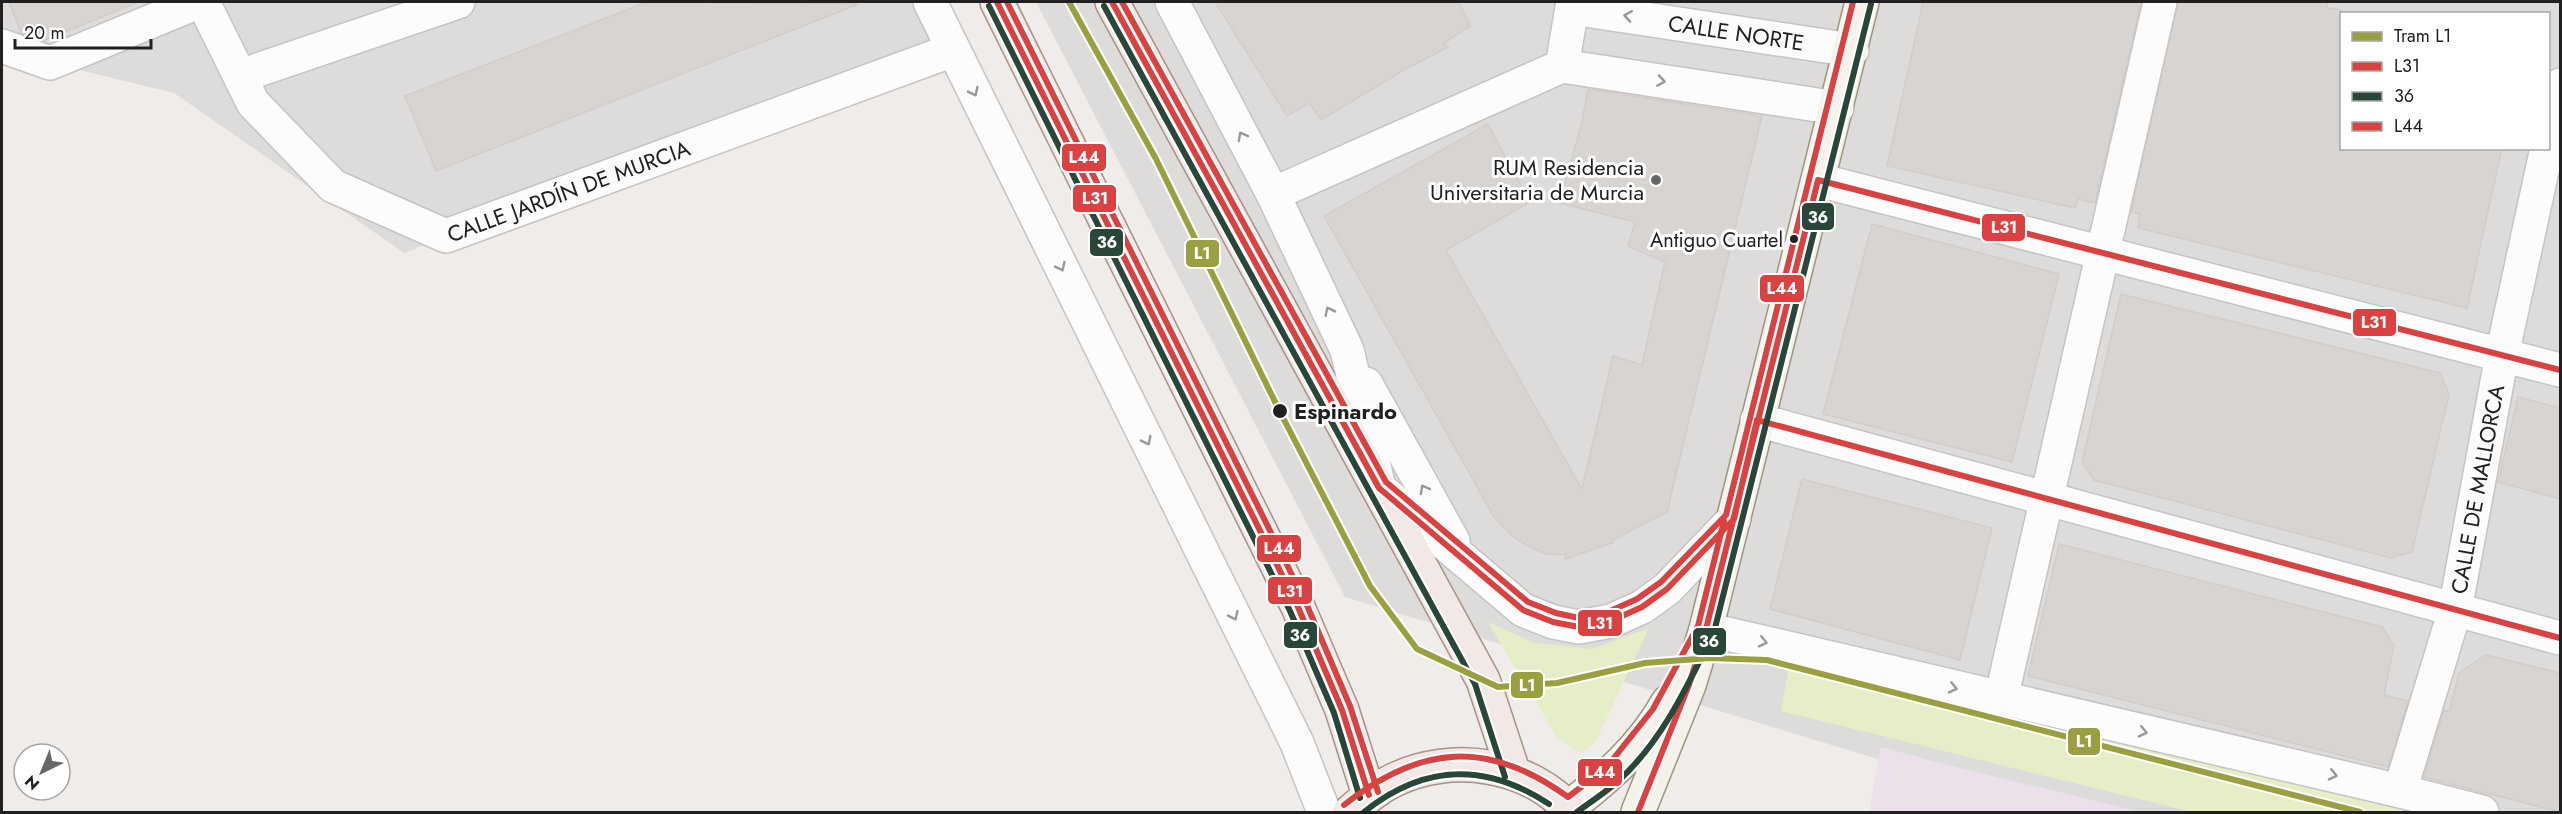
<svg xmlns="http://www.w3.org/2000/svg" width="2562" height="814" font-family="Jost,sans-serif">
<rect width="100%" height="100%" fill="#efece9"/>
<path fill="#dedcdb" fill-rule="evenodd" d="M2 2H930L949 36 404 253 174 93 2 51Z
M1036 2H2560V812H2063L2029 805 1345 597ZM2342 14H2548V148H2342Z"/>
<path fill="#ece1ea" d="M1881 747 1951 766 2141 812H1869Z"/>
<path fill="#e5eec6" d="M1488 622 1535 643 1592 649 1649 628 1595 743 1581 753 1557 737Z
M1791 657 2410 812H2192L1781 711Z"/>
<path fill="#d7d4d2" stroke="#d2cdca" stroke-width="1.5" d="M9 2H136V3L43 41 21 33Z
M647 2 859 4 436 171 405 96Z
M1215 2H1459L1470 26 1444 43 1448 47 1404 70 1321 120 1309 103 1287 116Z
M1923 2H2141L2095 203 2078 199 2075 208 1887 166Z
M2178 2H2328L2327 8 2342 10V148H2502L2467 308 2138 228 2140 214 2131 212Z
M1588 89 1762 116 1667 512 1611 541 1612 543 1565 559 1566 555 1546 554 1526 545 1511 535 1494 517 1324 216 1488 124 1530 202 1446 250 1582 489 1613 356 1642 365 1665 262 1628 246 1635 222 1559 203 1581 126Z
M1872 224 2059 274 2012 462 1823 414Z
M2121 294 2440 373 2449 394 2412 552 2391 558 2094 480 2082 462Z
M2518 397 2560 408V499L2498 482Z
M1802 479 1992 528 1960 660 1770 609Z
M2059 544 2382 627 2394 645 2384 695 2408 701 2388 767 2028 676Z
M2486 655 2560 673V812L2424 777 2444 710 2449 712 2459 673Z"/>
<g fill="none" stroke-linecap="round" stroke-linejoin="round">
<defs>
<g id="minor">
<path id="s1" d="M203 2 253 103 333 186 446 236 953 50"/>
<path d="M930 2 1297 743 1324 812"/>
<path d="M1172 2 1273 194 1347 350 1379 488 1523 610 1553 622 1579 627 1611 621 1642 607 1667 589 1734 519"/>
<path id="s2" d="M1572 8 1852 50"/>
<path d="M2 46 50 63 198 2"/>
<path d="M1562 66 1837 108"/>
<path d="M240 76 458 2"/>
<path d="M2548 141 2560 85"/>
<path d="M1818 180 2560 370"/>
<path d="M1273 194 1562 66 1572 8"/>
<path d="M1366 384 1453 541"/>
<path d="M1757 420 2560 638"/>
<path d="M1706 629 2400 791 2482 812"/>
<path d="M2001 699 2160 2"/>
<path id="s3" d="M2400 791 2455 610 2502 355 2547 148"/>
</g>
<path id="secondary" d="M1568 808C1607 778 1643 747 1668 702
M1638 812 1689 685 1706 629 1862 2"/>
<path id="primary" d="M997 2 1298 607 1342 710 1369 795
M1112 2 1483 680 1514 774
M1350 812C1364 800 1377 788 1394 780 1451 752 1530 763 1571 812"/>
</defs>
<use href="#minor" stroke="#c6c4c3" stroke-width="36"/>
<use href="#secondary" stroke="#9b967f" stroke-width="36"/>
<use href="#primary" stroke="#a69385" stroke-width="36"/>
<use href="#minor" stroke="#fdfcfc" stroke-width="33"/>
<use href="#secondary" stroke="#f5f2eb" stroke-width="33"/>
<use href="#primary" stroke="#f2e9e6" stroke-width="33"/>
<defs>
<path id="bus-1" d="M997 2 1298 607 1342 710 1369 795
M1112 2 1379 488 1523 610 1553 622 1579 627 1611 621 1642 607 1667 589 1734 519 1757 420
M1818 180 2560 370
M1757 420 2560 638
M1638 812 1689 685 1706 629 1818 180"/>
<path id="bus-2" d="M989 6 1290 611 1334 713 1360 798
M1104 6 1475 684 1505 777
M1364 812C1424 764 1485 762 1549 804
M1577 812C1590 802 1605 793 1617 782 1662 742 1688 685 1714 632L1871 4"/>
<path id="bus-3" d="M1007 2 1306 603 1350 706 1378 792
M1122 2 1386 482 1528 602 1556 613 1579 618 1608 612 1637 599 1661 582 1726 515 1853 2
M1344 805C1420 745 1488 739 1568 797L1606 768 1653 709 1698 626 1724 521"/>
</defs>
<use href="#bus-1" stroke="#fff" stroke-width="10"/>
<use href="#bus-2" stroke="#fff" stroke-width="10"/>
<use href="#bus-3" stroke="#fff" stroke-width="10"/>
<use href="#bus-1" stroke="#da4241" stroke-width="6"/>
<use href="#bus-2" stroke="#294738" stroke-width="6"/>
<use href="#bus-3" stroke="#da4241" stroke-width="6"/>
<defs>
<path id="tram-1" d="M1069 2 1156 159 1279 410 1370 586 1417 649 1498 687 1557 683 1645 663 1710 658 1767 660 2360 812"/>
</defs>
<use href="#tram-1" stroke="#fff" stroke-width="10"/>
<use href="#tram-1" stroke="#9a9f40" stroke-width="6"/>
</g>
<defs><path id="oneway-chevron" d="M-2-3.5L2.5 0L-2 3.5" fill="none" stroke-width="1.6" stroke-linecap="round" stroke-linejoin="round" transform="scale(1.5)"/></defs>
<g stroke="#9a9999">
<use href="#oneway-chevron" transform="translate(1628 16) rotate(-171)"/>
<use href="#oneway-chevron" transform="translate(1661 81) rotate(9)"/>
<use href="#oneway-chevron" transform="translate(974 92) rotate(64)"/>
<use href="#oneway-chevron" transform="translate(1242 136) rotate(-118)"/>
<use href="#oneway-chevron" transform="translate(1061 267) rotate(64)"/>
<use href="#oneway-chevron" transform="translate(1329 311) rotate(-116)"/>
<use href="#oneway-chevron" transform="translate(1147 441) rotate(64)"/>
<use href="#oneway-chevron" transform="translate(1424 489) rotate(-119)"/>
<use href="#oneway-chevron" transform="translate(1234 616) rotate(64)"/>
<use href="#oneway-chevron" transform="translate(1763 642) rotate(13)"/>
<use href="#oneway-chevron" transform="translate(1953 688) rotate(13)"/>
<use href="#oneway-chevron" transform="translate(2143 732) rotate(13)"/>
<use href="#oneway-chevron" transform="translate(2333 775) rotate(13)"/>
</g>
<circle fill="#686766" stroke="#fff" stroke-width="2" cx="1656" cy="180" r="6"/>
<g fill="#202020" stroke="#fff" stroke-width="2">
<circle cx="1794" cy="239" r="5"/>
<circle cx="1280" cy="411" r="8"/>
</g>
<g text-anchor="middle" stroke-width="6" stroke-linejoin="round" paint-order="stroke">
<g font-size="20" fill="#202020" stroke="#fff" text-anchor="end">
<text x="1783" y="247">Antiguo Cuartel</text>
</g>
<g font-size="22" fill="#202020" stroke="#fff">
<text dy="8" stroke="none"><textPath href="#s2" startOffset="166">CALLE NORTE</textPath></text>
<text dy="8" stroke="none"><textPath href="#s1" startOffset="482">CALLE JARDÍN DE MURCIA</textPath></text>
<text dy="8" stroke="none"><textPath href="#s3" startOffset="312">CALLE DE MALLORCA</textPath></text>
</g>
<g font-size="22" fill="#202020" stroke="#fff" text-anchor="end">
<text x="1644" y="175">RUM Residencia<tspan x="1644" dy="25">Universitaria de Murcia</tspan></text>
</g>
<g font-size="22" font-weight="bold" fill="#202020" stroke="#fff" text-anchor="start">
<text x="1294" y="419">Espinardo</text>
</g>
</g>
<g stroke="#fff" stroke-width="2">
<rect x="1061" y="143" width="46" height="29" rx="6" fill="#da4241"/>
<rect x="1072" y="184" width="45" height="29" rx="6" fill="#da4241"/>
<rect x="1801" y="202" width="34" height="29" rx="6" fill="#294738"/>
<rect x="1981" y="213" width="45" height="29" rx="6" fill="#da4241"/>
<rect x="1089" y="228" width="35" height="29" rx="6" fill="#294738"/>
<rect x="1185" y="239" width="35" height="29" rx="6" fill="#9a9f40"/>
<rect x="1759" y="274" width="46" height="29" rx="6" fill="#da4241"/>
<rect x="2352" y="308" width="45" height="29" rx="6" fill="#da4241"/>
<rect x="1256" y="534" width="46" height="29" rx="6" fill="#da4241"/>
<rect x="1267" y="576" width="46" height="29" rx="6" fill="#da4241"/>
<rect x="1577" y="609" width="46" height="28" rx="6" fill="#da4241"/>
<rect x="1283" y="621" width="35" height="28" rx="6" fill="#294738"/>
<rect x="1692" y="627" width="35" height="29" rx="6" fill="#294738"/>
<rect x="1510" y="671" width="34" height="28" rx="6" fill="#9a9f40"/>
<rect x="2067" y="727" width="34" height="29" rx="6" fill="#9a9f40"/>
<rect x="1577" y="758" width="46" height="29" rx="6" fill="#da4241"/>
</g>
<g font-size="16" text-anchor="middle" font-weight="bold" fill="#fff">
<text x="1084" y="163">L44</text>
<text x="1095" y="204">L31</text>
<text x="1818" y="223">36</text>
<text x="2004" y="233">L31</text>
<text x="1107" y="248">36</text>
<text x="1202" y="259">L1</text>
<text x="1782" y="294">L44</text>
<text x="2374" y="328">L31</text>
<text x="1279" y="554">L44</text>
<text x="1290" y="597">L31</text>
<text x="1600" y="629">L31</text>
<text x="1300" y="641">36</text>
<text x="1709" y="647">36</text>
<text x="1527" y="691">L1</text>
<text x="2084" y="747">L1</text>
<text x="1600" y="778">L44</text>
</g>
<rect width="2562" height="814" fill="none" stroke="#202020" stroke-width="6"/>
<rect x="2340" y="12" width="210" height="138" fill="#ffffff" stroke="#a6a6a6" stroke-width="1.5"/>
<rect x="2352" y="32" width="30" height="9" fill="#9a9f40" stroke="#a6a6a6" stroke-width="1.5"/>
<text x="2394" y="42" font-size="18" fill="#202020">Tram L1</text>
<rect x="2352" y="62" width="30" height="9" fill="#da4241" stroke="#a6a6a6" stroke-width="1.5"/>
<text x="2394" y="72" font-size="18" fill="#202020">L31</text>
<rect x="2352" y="92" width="30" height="9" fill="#294738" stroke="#a6a6a6" stroke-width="1.5"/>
<text x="2394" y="102" font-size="18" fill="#202020">36</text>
<rect x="2352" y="122" width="30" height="9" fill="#da4241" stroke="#a6a6a6" stroke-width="1.5"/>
<text x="2394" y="132" font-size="18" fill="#202020">L44</text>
<g transform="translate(42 772) rotate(223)"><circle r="28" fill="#ffffff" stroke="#a6a6a6" stroke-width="1.5"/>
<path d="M0-4.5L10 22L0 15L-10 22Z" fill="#686766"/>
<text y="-9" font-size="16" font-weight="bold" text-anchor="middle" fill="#202020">N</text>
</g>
<path d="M15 39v9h136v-9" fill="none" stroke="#202020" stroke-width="3"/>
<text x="24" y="39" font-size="18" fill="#202020" stroke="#ffffff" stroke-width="4.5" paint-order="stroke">20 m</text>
</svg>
